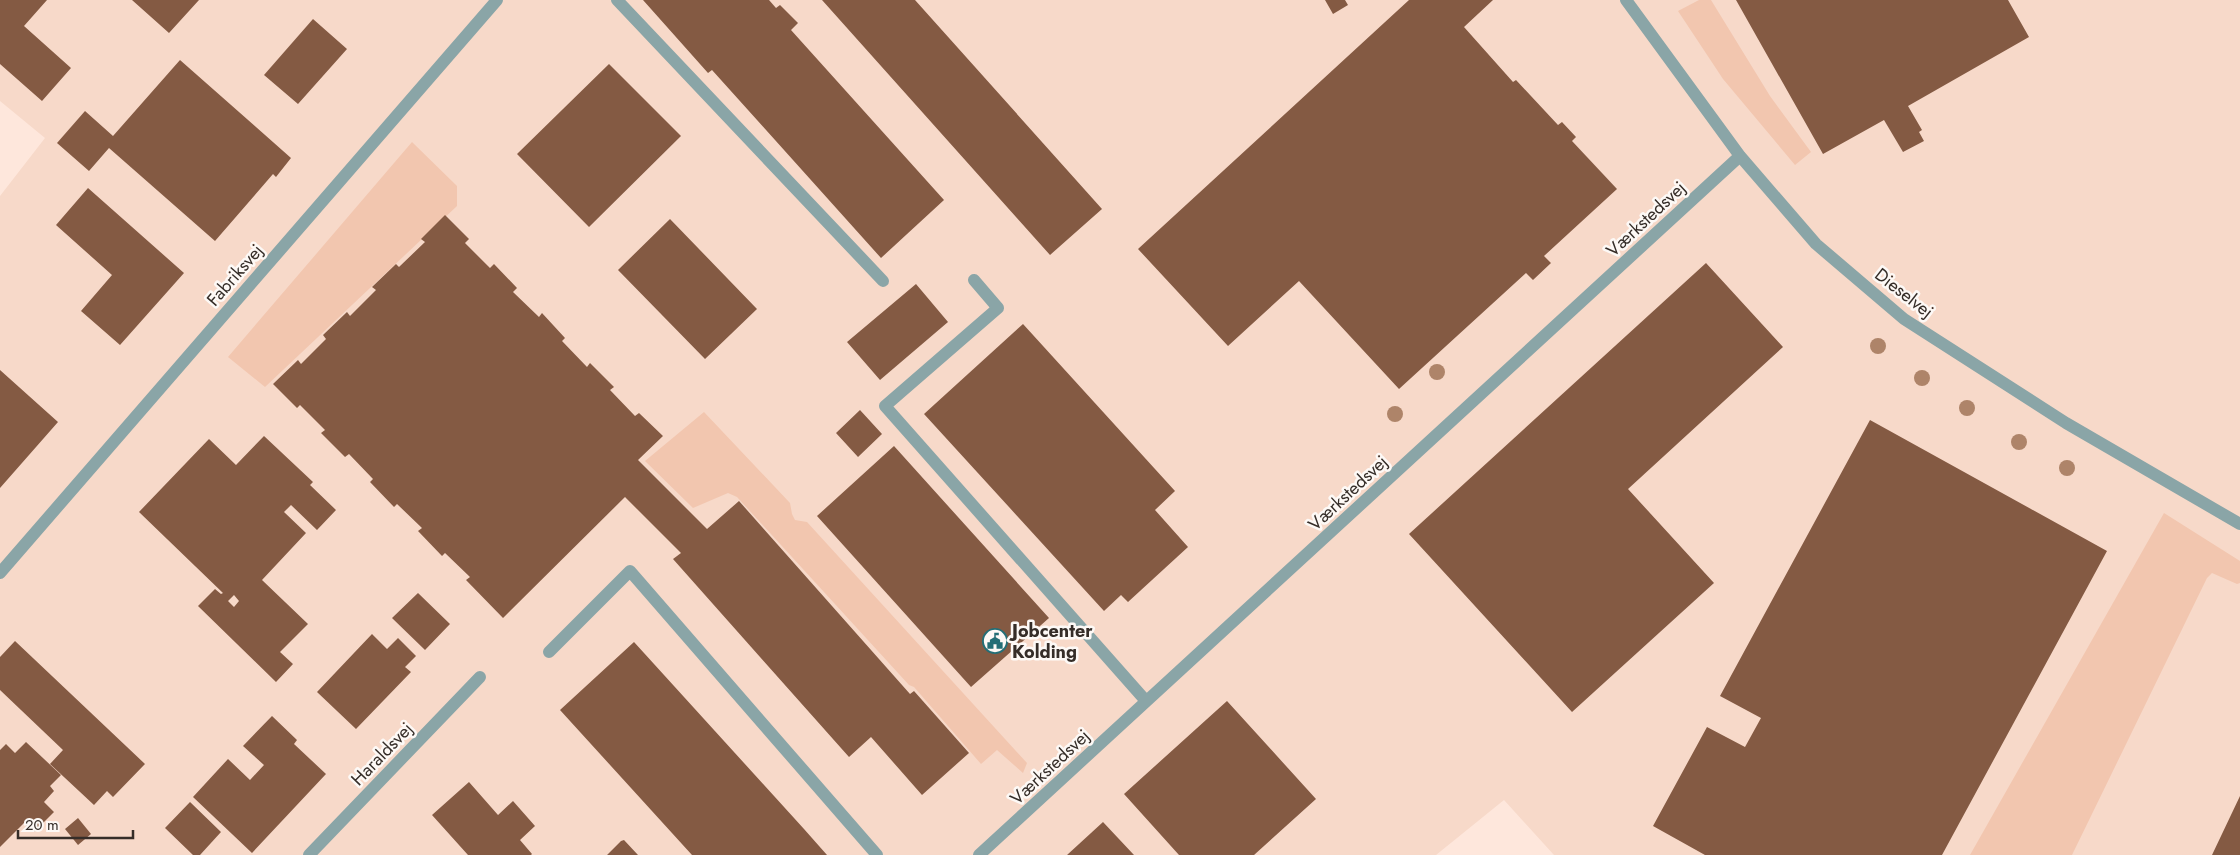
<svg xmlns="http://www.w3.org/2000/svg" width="2240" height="855" font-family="Jost,sans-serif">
<rect width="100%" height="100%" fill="#fee7dc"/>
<path fill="#f7d9c9" d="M0 0H2240V855H1554L1504 800 1436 855H0V196L45 138 0 101Z"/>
<path fill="#f2c6af" d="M1699 0H1711L1770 96 1811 152 1795 165 1723 79 1678 11Z
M412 142 457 186V206L265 387 228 357Z
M704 412 790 503 792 514 795 520 807 522 1027 763 1023 773 997 750 981 764 914 687 909 685 737 497 728 493 693 508 645 461Z
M2164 513 2240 561V583L2237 584 2212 573 2207 578 2072 855H1970Z"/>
<path fill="#845a43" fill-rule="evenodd" d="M0 0H47L24 26 71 68 42 101 0 64Z
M132 0H199L169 33Z
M643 0H769L776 8 780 5 798 23 791 30 944 200 881 258 712 70 708 73Z
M822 0H915L1102 209 1050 255Z
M1325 0H1345L1348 5 1333 14Z
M1409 0H1493L1464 27 1513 82 1516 80 1558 125 1562 122 1576 137 1572 141 1617 189 1544 256 1551 263 1533 280 1526 273 1399 389 1299 281 1228 346 1138 249Z
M1736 0H2008L2029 37 1908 106 1922 130 1919 132 1924 141 1903 152 1884 120 1823 154Z
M313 19 347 49 298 104 264 75Z
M180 60 291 158 276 177 273 174 215 241 109 148 89 171 57 143 85 111 113 136Z
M609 64 681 136 589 227 517 154Z
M88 188 184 273 120 345 81 311 112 275 56 225Z
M445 215 469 239 465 243 490 268 494 264 517 288 513 292 539 317 542 313 565 338 562 341 587 367 590 363 614 387 610 390 635 416 639 413 663 436 638 460 707 529 739 501 910 694 914 691 969 753 922 795 871 737 849 757 673 559 681 553 625 497 503 618 466 580 470 577 445 553 442 556 418 531 422 528 397 504 394 507 370 482 373 479 349 454 345 457 321 433 325 430 300 405 297 408 273 384 298 360 301 364 326 339 323 335 347 312 350 316 376 290 372 287 396 264 399 267 425 242 421 239Z
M670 219 757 309 705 359 618 270Z
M1706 263 1783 347 1628 489 1714 583 1572 712 1409 534Z
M916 284 948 322 880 380 847 342Z
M1023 324 1175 491 1155 510 1188 547 1128 602 1121 595 1104 611 924 414Z
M0 370 58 422 0 488Z
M860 410 882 434 858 457 836 433Z
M1870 420 2107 551 1942 855H1705L1653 826 1707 727 1745 747 1761 718 1720 696Z
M264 436 313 482 310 485 336 510 317 530 291 505 284 512 306 533 262 580 308 624 280 652 293 664 276 682 198 606 215 589 221 594 223 593 139 512 209 439 236 465ZM234 595 239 601 234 607 228 601Z
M894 446 1049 618 971 687 817 516Z
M418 593 450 624 425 650 392 618Z
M372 634 387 649 398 638 416 656 405 667 411 672 356 729 317 692Z
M15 641 145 764 113 797 107 791 94 805 50 764 63 750 0 690V657Z
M634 642 804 829 827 855H692L560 710Z
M1227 701 1316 799 1254 855H1179L1124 794Z
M272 716 297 740 294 744 326 774 252 853 193 797 228 759 250 780 264 765 243 746Z
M26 742 61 775 50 786 54 791 44 802 54 812 34 832 24 823 0 847V750L6 744 15 753Z
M469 782 498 815 513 801 535 826 520 840 532 854 531 855H468L432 815Z
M2240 796V855H2212Z
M190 802 221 832 200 855H193L165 828Z
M78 818 91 834 78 845 65 829Z
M1103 822 1134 855H1067Z
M624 840 638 855H607L621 841Z"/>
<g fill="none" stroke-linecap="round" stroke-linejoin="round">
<path stroke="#8aa5a7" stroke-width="12" d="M617 0 883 281
M1626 0 1740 156 1816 244 1904 319 2066 423 2240 524
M974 280 998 308 885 406 1146 701
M0 573 497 0
M549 652 630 571 877 855
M309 855 480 677
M979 855 1740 156"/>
</g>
<g fill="#ae8469">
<circle cx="1878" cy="346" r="8"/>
<circle cx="1437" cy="372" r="8"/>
<circle cx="1922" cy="378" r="8"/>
<circle cx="1967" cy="408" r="8"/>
<circle cx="1395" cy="414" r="8"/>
<circle cx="2019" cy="442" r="8"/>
<circle cx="2067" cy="468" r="8"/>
</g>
<defs>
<symbol id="civic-ring" viewBox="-11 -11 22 22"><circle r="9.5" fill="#fdf9f6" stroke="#246e76" stroke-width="1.5"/><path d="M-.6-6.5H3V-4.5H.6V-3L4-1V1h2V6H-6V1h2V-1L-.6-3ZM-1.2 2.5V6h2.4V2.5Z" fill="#246e76"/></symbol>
</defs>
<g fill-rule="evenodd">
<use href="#civic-ring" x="981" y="627" width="28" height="28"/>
</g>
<g text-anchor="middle" stroke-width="5" stroke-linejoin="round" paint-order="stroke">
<g font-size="18" fill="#352d28" stroke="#fdf9f6">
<text transform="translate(1646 219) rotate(-43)" y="6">Værkstedsvej</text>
<text transform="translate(235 275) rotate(-49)" y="6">Fabriksvej</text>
<text transform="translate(1904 293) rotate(38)" y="6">Dieselvej</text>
<text transform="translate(1348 493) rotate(-43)" y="6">Værkstedsvej</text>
<text transform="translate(382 754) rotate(-46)" y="6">Haraldsvej</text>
<text transform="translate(1050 767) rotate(-43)" y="6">Værkstedsvej</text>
</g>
<g font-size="18" font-weight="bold" fill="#352d28" stroke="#fdf9f6" text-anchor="start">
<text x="1012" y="637">Jobcenter<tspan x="1012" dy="21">Kolding</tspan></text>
</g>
</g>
<path d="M18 830v8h115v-8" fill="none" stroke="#352d28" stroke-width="2.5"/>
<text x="25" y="830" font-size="15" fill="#352d28" stroke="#fdf9f6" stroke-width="4" paint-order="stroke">20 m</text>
</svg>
